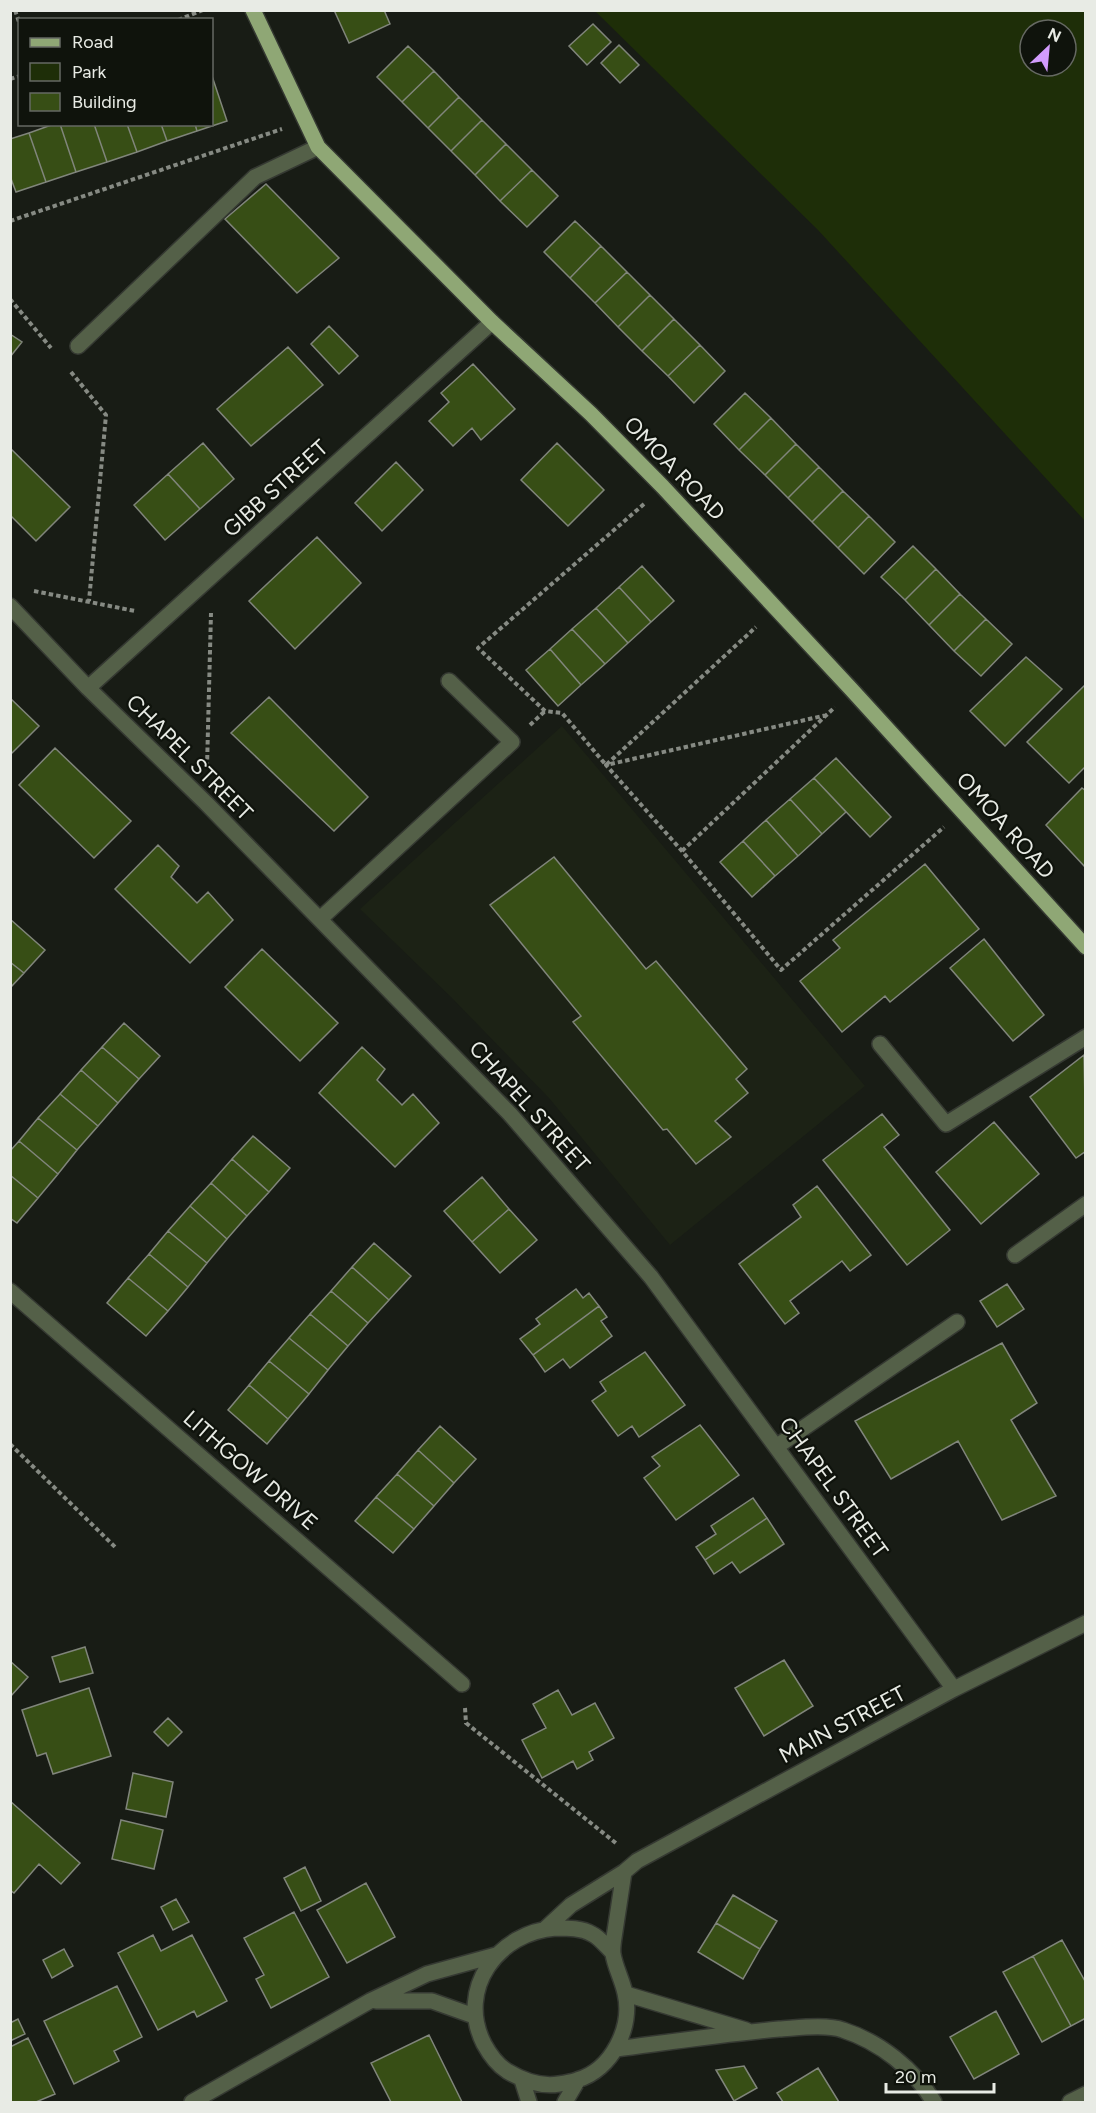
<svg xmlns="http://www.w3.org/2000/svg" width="1096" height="2113" font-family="Figtree,sans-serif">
<rect width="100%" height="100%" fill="#181c15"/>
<path fill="#1c2215" d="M562 726 865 1086 670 1245 549 1098 451 997 360 909Z"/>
<path fill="#1e2e08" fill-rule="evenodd" d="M595 11H1085V521L818 230ZM1030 30H1066V66H1030Z"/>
<path fill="#374e15" stroke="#80857b" stroke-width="1.5" d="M334 10H384L390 24 349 43Z
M593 24 611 42 587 65 569 46Z
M619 45 639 65 620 83 601 63Z
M408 46 434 71 402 102 377 77Z
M434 71 459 97 428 128 402 102Z
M212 76 227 121 197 131 195 124H212Z
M459 97 482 120 451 151 428 128Z
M482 120 506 144 475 175 451 151Z
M54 124H60L76 172 46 182 29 133Z
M60 124H94L107 162 76 172Z
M94 124H127L137 152 107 162Z
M127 124H161L167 141 137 152Z
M161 124H195L197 131 167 141Z
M29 133 46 182 16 192 10 176V139Z
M506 144 532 170 500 201 475 175Z
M532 170 558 196 527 227 500 201Z
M266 184 339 258 297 293 225 219Z
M575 221 601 246 570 278 544 252Z
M601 246 627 272 595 303 570 278Z
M627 272 650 295 618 327 595 303Z
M650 295 674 319 642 351 618 327Z
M674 319 700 345 668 376 642 351Z
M329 326 358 356 339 374 311 344Z
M10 334 22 342 10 357Z
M700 345 725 371 694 403 668 376Z
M288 347 323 385 251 446 217 409Z
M473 364 515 409 481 440 472 428 453 446 429 421 449 402 441 393Z
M745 393 771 418 739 450 714 424Z
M771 418 796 444 765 475 739 450Z
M203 443 234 479 200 509 168 474Z
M557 443 604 490 568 526 521 480Z
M796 444 819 467 788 498 765 475Z
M10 448 70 507 36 541 10 515Z
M396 462 423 490 382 531 355 503Z
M819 467 843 491 812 522 788 498Z
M168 474 200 509 165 540 134 505Z
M843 491 869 516 838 548 812 522Z
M869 516 895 542 864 574 838 548Z
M317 537 361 583 295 649 249 601Z
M913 546 936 569 905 600 881 577Z
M642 566 674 601 651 622 619 587Z
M936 569 960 594 929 625 905 600Z
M619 587 651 622 628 643 596 608Z
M960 594 986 619 954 651 929 625Z
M596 608 628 643 605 664 572 629Z
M986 619 1012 644 981 676 954 651Z
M572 629 605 664 581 685 550 649Z
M550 649 581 685 558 706 526 670Z
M1026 657 1062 689 1005 746 970 711Z
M1086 684V766L1069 783 1027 742Z
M269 697 368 797 334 831 231 733Z
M10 698 39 726 10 755Z
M55 748 131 821 94 858 19 785Z
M836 758 891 817 870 837 814 778Z
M814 778 846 812 822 834 790 799Z
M1082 788 1086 791V868L1046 825Z
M790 799 822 834 798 856 766 820Z
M766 820 798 856 775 876 743 841Z
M743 841 775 876 752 897 720 862Z
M158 845 179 866 171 877 197 903 208 892 233 920 190 963 115 889Z
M554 857 646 969 656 961 747 1069 736 1079 748 1093 715 1121 731 1137 696 1164 667 1129 663 1130 573 1022 581 1016 490 905Z
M925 864 979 929 890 1002 885 996 842 1032 800 981 840 948 833 940Z
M10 919 45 950 24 973 10 962Z
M984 939 1044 1015 1013 1041 950 968Z
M262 949 338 1023 300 1061 225 987Z
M10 962 24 973 10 988Z
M124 1023 160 1056 139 1079 102 1047Z
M102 1047 139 1079 118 1103 81 1070Z
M362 1047 385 1069 377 1080 402 1105 413 1094 439 1123 395 1167 319 1093Z
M1084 1055 1086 1151 1076 1158 1030 1097Z
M81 1070 118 1103 98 1126 60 1094Z
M60 1094 98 1126 77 1150 38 1118Z
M882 1114 899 1135 884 1147 950 1230 907 1265 823 1160Z
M38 1118 77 1150 58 1174 19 1141Z
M994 1122 1039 1174 981 1224 936 1172Z
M253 1136 290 1168 269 1192 232 1159Z
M19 1141 58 1174 38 1198 10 1175V1151Z
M232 1159 269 1192 247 1216 211 1183Z
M10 1175 38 1198 17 1223 10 1218Z
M482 1177 509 1209 472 1242 444 1211Z
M211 1183 247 1216 227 1239 190 1206Z
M817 1186 871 1255 850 1271 842 1261 790 1301 799 1313 785 1324 739 1264 801 1217 793 1205Z
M190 1206 227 1239 207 1263 168 1231Z
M509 1209 537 1240 500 1273 472 1242Z
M168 1231 207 1263 188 1287 149 1254Z
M374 1243 411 1276 389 1300 352 1267Z
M149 1254 188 1287 168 1311 128 1278Z
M352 1267 389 1300 368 1323 331 1291Z
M128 1278 168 1311 146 1336 107 1303Z
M1007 1284 1024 1309 997 1327 980 1301Z
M576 1289 583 1298 589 1293 599 1306 533 1355 520 1339 540 1324 536 1319Z
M331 1291 368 1323 348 1346 310 1314Z
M599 1306 607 1317 601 1321 612 1336 570 1368 563 1359 545 1372 533 1355Z
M310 1314 348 1346 328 1370 289 1338Z
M289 1338 328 1370 309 1394 269 1361Z
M1002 1343 1037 1403 1011 1420 1056 1496 1002 1520 958 1441 891 1479 855 1421Z
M645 1352 685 1405 639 1437 632 1426 618 1436 592 1401 606 1391 600 1382Z
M269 1361 309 1394 288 1419 249 1385Z
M249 1385 288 1419 267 1444 228 1410Z
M700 1425 739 1475 676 1520 644 1478 660 1466 652 1457Z
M440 1426 476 1459 454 1483 418 1450Z
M418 1450 454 1483 434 1506 397 1474Z
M397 1474 434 1506 414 1529 376 1497Z
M376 1497 414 1529 393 1553 355 1521Z
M753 1498 767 1518 705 1560 696 1547 716 1534 711 1526Z
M767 1518 784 1544 740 1573 732 1562 714 1574 705 1560Z
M85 1647 93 1673 60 1682 52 1657Z
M784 1660 813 1706 764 1736 735 1688Z
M10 1661 28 1677 10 1697Z
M89 1688 111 1756 53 1774 46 1753 37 1756 22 1710Z
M558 1690 572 1715 595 1703 614 1738 589 1752 593 1760 577 1769 573 1761 542 1778 522 1740 546 1728 533 1704Z
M168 1718 182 1732 168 1746 154 1732Z
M133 1773 173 1782 166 1817 126 1809Z
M10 1801 80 1863 61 1884 39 1864 14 1893 10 1890Z
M121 1820 163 1830 154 1869 112 1859Z
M305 1867 321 1901 301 1911 284 1878Z
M366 1883 395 1937 347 1963 317 1910Z
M733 1895 777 1921 760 1949 716 1923Z
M176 1899 189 1922 173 1930 161 1907Z
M294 1912 329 1977 271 2008 256 1979 264 1975 244 1938Z
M716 1923 760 1949 743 1979 698 1952Z
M153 1935 161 1951 192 1935 227 2001 197 2017 194 2011 158 2030 118 1953Z
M1062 1940 1086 1983V2018L1071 2026 1033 1956Z
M64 1949 73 1966 52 1978 43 1960Z
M1033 1956 1071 2026 1042 2042 1003 1972Z
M117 1986 142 2037 114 2051 119 2061 74 2084 44 2021Z
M996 2011 1019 2054 974 2079 950 2037Z
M18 2019 25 2034 10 2041V2023Z
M429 2035 462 2102H391L371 2063Z
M28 2038 55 2094 36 2102H10V2047Z
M744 2066 757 2088 734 2101 716 2070Z
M818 2068 839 2102H783L777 2093Z"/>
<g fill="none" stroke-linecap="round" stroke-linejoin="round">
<defs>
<path id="minor" d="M78 346 255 177 318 147
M10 606 88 688 206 803 510 1114 651 1277 954 1689
M88 688 492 322
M320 919 512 742 449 681
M880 1044 946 1124 1086 1037
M1015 1255 1086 1204
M10 1291 462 1684
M776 1447 957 1322
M545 1929 571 1905 624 1872 637 1861 954 1689 1086 1623
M612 1952C606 1946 599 1937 592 1934 582 1928 568 1928 556 1928 498 1932 456 1989 484 2044 490 2055 496 2064 507 2071 522 2080 541 2087 559 2084 565 2083 571 2082 577 2080 612 2070 633 2027 625 1993 622 1979 615 1967 613 1954 612 1947 614 1938 615 1931 618 1912 621 1892 624 1872
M626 1994 746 2030
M376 2001H432L474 2016
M616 2049C670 2042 725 2034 779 2029 797 2028 826 2024 843 2030 880 2042 914 2069 934 2102
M522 2080 529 2102
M192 2102 370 2001 427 1974 496 1955
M565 2102 578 2080
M1070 2102 1086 2094"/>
<path id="major" d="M253 10 318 147 492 322 591 414 663 487 851 689 1086 947"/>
</defs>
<use href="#minor" stroke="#353932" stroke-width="18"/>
<use href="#major" stroke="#353932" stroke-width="18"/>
<path stroke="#868a83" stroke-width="4" stroke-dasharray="4.5 3" stroke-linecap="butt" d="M15 10 20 25
M178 20 203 10
M10 79 20 76
M10 221 282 129
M10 299 51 348
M71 372 106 415 89 601
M644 504 478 648 545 711 562 713 606 765 756 627
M34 591 135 611
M827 715 606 765 682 851 781 970 944 827
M530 725 545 711
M207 767 211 613
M682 851 835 707
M10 1444 115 1547
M465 1708 466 1723 617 1844"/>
<use href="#minor" stroke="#546048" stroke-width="15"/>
<use href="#major" stroke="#8fa775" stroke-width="15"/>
</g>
<g text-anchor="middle" stroke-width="4.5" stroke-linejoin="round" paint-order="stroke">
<g font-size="22" fill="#e8ebe5" stroke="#0f130c">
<text transform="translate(675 468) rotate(46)" y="8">OMOA ROAD</text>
<text transform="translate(275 488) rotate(-42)" y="8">GIBB STREET</text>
<text transform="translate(190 757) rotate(45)" y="8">CHAPEL STREET</text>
<text transform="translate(1006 825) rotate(48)" y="8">OMOA ROAD</text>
<text transform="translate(530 1106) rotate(48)" y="8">CHAPEL STREET</text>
<text transform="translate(251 1470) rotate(41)" y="8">LITHGOW DRIVE</text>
<text transform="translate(834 1487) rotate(54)" y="8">CHAPEL STREET</text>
<text transform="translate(842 1724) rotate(-28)" y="8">MAIN STREET</text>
</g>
</g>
<rect width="1096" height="2113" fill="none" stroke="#e8ebe5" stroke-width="24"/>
<rect x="18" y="18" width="195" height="108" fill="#0f130c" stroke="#666963" stroke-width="1.5"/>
<rect x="30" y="38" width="30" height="9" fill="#8fa775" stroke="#666963" stroke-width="1.5"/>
<text x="72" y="48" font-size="18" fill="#e8ebe5">Road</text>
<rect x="30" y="63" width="30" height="18" fill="#1e2e08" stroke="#666963" stroke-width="1.5"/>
<text x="72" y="78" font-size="18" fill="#e8ebe5">Park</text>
<rect x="30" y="93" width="30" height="18" fill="#374e15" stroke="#666963" stroke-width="1.5"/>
<text x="72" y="108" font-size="18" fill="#e8ebe5">Building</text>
<g transform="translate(1048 48) rotate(26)"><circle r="28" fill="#0f130c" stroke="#666963" stroke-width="1.5"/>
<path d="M0-4.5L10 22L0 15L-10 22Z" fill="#d29cfd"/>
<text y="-9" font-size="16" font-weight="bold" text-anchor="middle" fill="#e8ebe5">N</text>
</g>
<path d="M886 2083v9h108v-9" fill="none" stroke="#e8ebe5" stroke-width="3"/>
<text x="895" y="2083" font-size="18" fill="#e8ebe5" stroke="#0f130c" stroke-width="4.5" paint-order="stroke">20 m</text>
</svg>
